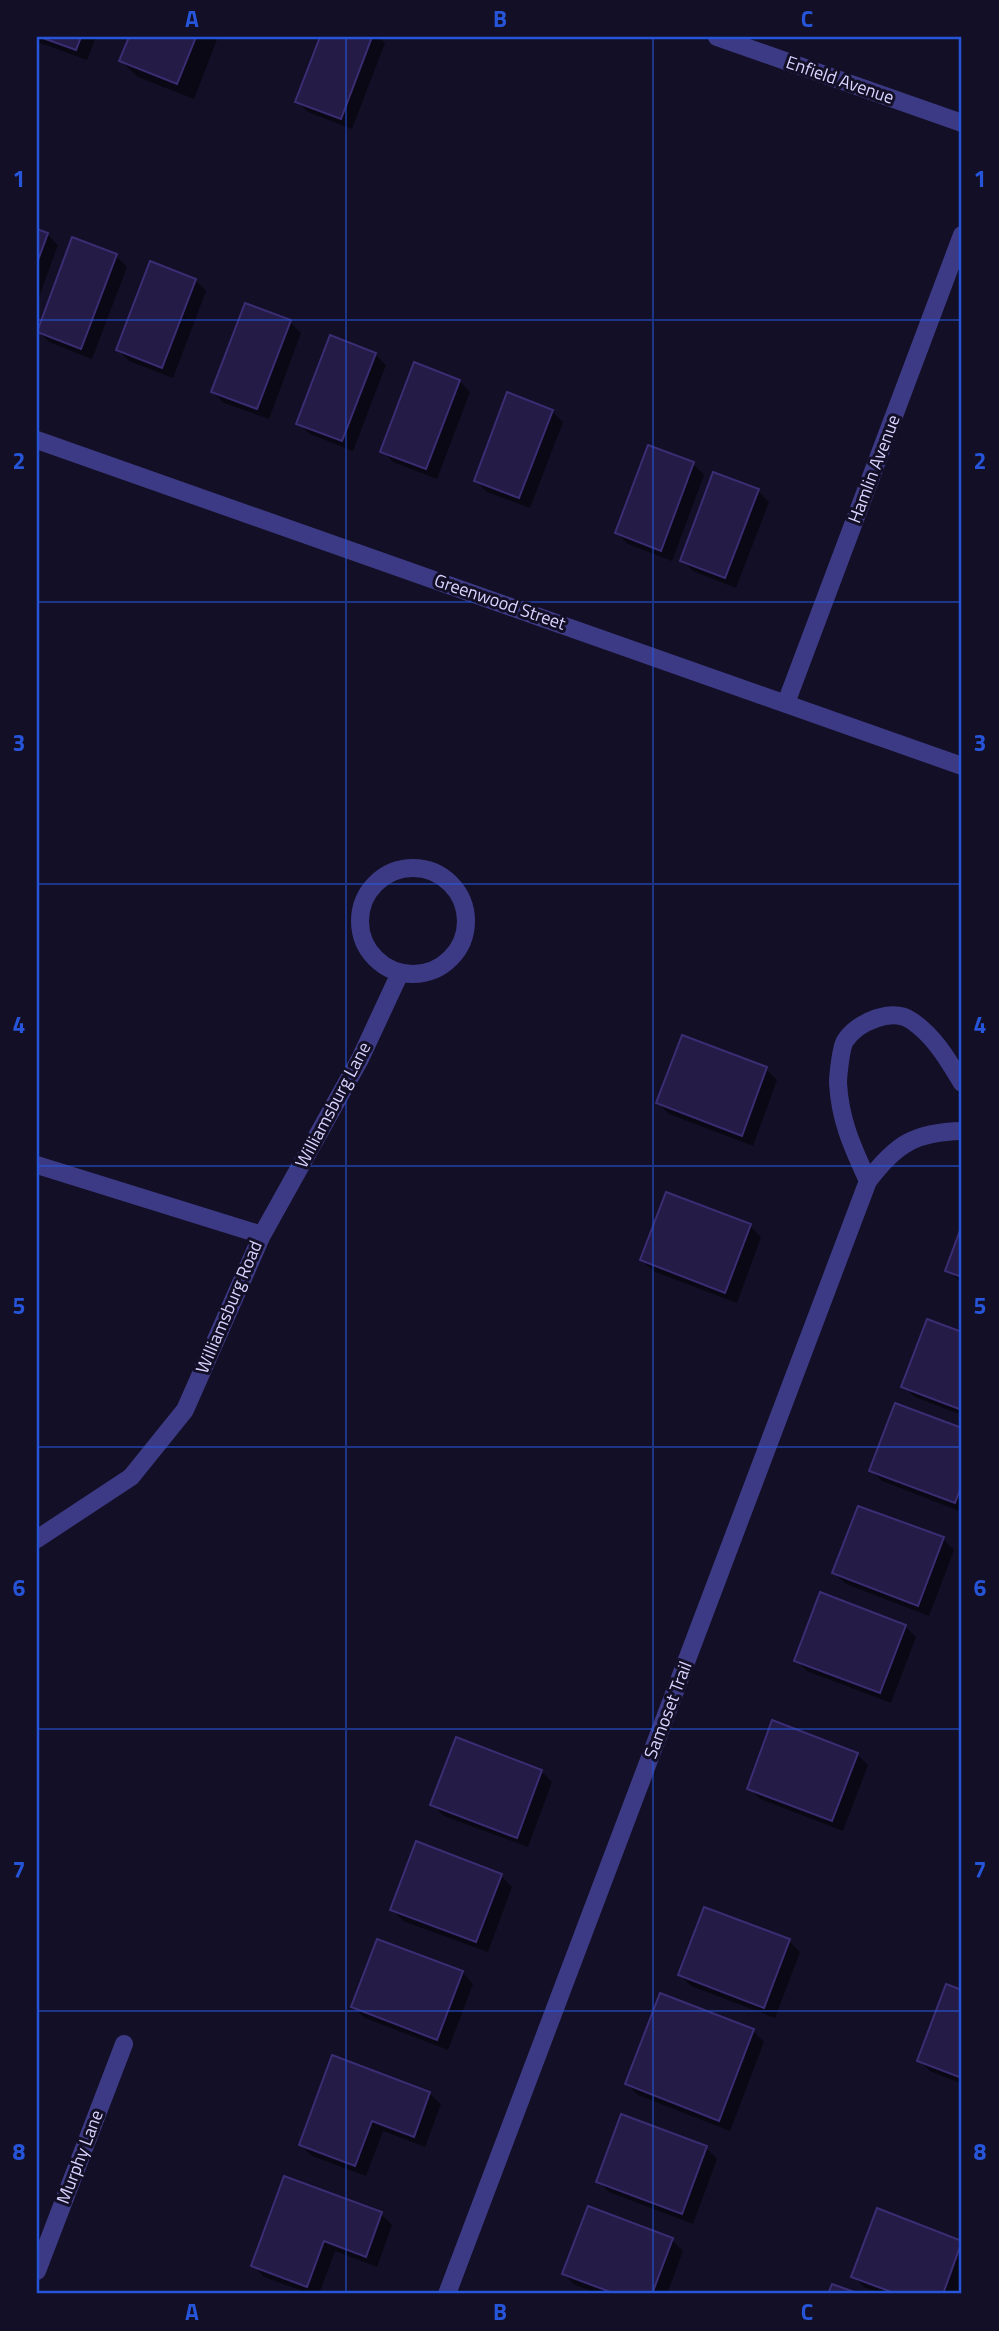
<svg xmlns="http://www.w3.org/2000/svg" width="999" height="2331" font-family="'Titillium Web',sans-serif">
<rect width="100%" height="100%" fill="#130f26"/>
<path fill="#0007" d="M37 37H96L87 60 38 42Z
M131 37H218L194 99 138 77 121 61Z
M322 37H378L385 43 352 129 308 112 297 101Z
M37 231 47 234 58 245 37 302Z
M116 256 127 267 92 359 49 342 38 331Z
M195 280 206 291 173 378 129 361 118 350Z
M290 322 301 333 269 419 224 403 213 392Z
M375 354 386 365 353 451 310 434 298 423Z
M459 381 470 392 437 479 393 462 382 451Z
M552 411 563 422 530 508 487 492 476 481Z
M649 447 693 464 704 475 672 561 628 544 617 533Z
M758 491 769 502 736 588 693 571 682 560Z
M683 1038 766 1069 777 1080 753 1146 669 1114 658 1103Z
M667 1194 750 1226 761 1237 737 1303 653 1271 642 1260Z
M962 1229V1283L947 1270Z
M928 1321 962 1334V1415L915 1397 903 1386Z
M896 1405 962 1430V1512L882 1481 871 1470Z
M943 1539 954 1550 929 1616 846 1584 834 1573Z
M905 1626 916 1637 891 1703 807 1671 796 1660Z
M857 1754 868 1765 843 1831 760 1799 749 1788Z
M541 1771 552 1782 528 1847 444 1816 433 1805Z
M501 1876 512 1887 488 1952 403 1921 392 1909Z
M789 1941 800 1952 775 2018 691 1986 680 1975Z
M462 1972 473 1984 448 2050 365 2018 353 2007Z
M947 1986 962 1992V2084L930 2071 919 2060Z
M753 2031 764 2042 730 2131 638 2095 627 2084Z
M429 2093 441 2104 425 2147 383 2131 366 2176 312 2156 301 2145Z
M622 2116 706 2148 717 2159 693 2224 609 2192 598 2181Z
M589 2208 672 2240 683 2251 667 2294H600L575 2285 564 2274Z
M878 2210 962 2243V2282L958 2294H882L864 2287 853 2276Z
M381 2214 392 2225 377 2267 335 2251 319 2294H311L264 2277 253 2265Z"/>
<path fill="#241b47" stroke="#3b2d73" stroke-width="2" d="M40 37H81L76 50Z
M129 37H196L177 84 119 61Z
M320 37H372L341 119 295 102Z
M37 229 48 233 37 263Z
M72 237 117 254 81 349 37 332Z
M150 261 196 279 162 368 116 350Z
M245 303 291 320 257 409 211 392Z
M330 335 376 353 342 441 296 424Z
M414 362 460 380 426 469 380 452Z
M507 392 553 410 519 498 474 481Z
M648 445 694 462 661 551 615 533Z
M713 472 759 489 725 578 680 561Z
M682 1035 767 1067 742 1136 656 1103Z
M666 1192 751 1224 725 1293 640 1260Z
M962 1225V1277L945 1271Z
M927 1319 962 1332V1410L901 1387Z
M895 1403 962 1428V1484L955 1503 869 1471Z
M858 1506 944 1537 918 1606 832 1573Z
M820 1592 906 1625 880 1693 794 1661Z
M772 1720 858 1753 832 1821 747 1789Z
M456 1737 542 1770 517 1838 430 1805Z
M416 1841 502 1874 476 1942 390 1910Z
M704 1907 790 1939 764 2008 678 1975Z
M377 1939 463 1971 437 2040 351 2007Z
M946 1984 962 1990V2078L917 2061Z
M660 1993 754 2029 719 2121 625 2084Z
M332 2055 430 2092 414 2137 372 2121 355 2166 299 2145Z
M621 2114 707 2146 682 2214 596 2182Z
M284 2176 382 2212 366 2257 324 2241 307 2287 251 2266Z
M588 2206 673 2238 652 2294H616L562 2274Z
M877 2208 962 2241 943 2294H897L851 2277Z
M832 2284 860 2294H828Z"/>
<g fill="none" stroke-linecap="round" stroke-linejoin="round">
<path stroke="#3d3a85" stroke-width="18" d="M868 1181C853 1148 840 1121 838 1083 838 1076 841 1047 845 1041 857 1022 892 1007 912 1021 935 1037 948 1060 962 1083"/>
<path stroke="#3d3a85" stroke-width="18" d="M717 37 962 123
M37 440 962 766
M786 703 962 235
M360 921a53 53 0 1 1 106 0a53 53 0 1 1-106 0Z
M37 1165 262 1235
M37 1539 131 1477 185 1410 262 1235 360 1059 400 973
M37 2271 124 2044
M447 2294 868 1181C896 1144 915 1132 962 1131"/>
</g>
<path fill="none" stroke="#2655da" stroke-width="2" stroke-opacity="0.55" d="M346 37V2294M653 37V2294M37 320H962M37 602H962M37 884H962M37 1166H962M37 1447H962M37 1729H962M37 2011H962"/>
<g text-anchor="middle" stroke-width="6" stroke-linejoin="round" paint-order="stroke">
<g font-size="18" fill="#d9d4ff" stroke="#130f26">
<text transform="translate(840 80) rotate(19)" y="6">Enfield Avenue</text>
<text transform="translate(874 469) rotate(-69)" y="6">Hamlin Avenue</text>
<text transform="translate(500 602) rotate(19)" y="6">Greenwood Street</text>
<text transform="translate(333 1105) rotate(-62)" y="6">Williamsburg Lane</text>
<text transform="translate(229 1307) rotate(-67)" y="6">Williamsburg Road</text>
<text transform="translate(668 1710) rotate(-69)" y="6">Samoset Trail</text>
<text transform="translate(80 2157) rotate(-69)" y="6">Murphy Lane</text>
</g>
</g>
<rect width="999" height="2331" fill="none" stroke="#130f26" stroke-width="77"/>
<rect x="38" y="38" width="922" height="2254" fill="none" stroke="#2655da" stroke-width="2.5"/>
<g font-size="23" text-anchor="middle" font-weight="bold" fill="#2655da">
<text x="192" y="27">A</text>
<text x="500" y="27">B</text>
<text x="807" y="27">C</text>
<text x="19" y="187">1</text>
<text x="980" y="187">1</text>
<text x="19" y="469">2</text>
<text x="980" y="469">2</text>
<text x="19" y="751">3</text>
<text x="980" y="751">3</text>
<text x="19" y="1033">4</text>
<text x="980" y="1033">4</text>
<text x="19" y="1314">5</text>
<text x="980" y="1314">5</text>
<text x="19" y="1596">6</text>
<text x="980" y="1596">6</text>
<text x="19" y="1878">7</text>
<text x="980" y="1878">7</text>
<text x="19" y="2160">8</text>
<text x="980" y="2160">8</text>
<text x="192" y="2320">A</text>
<text x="500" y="2320">B</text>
<text x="807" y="2320">C</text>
</g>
</svg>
